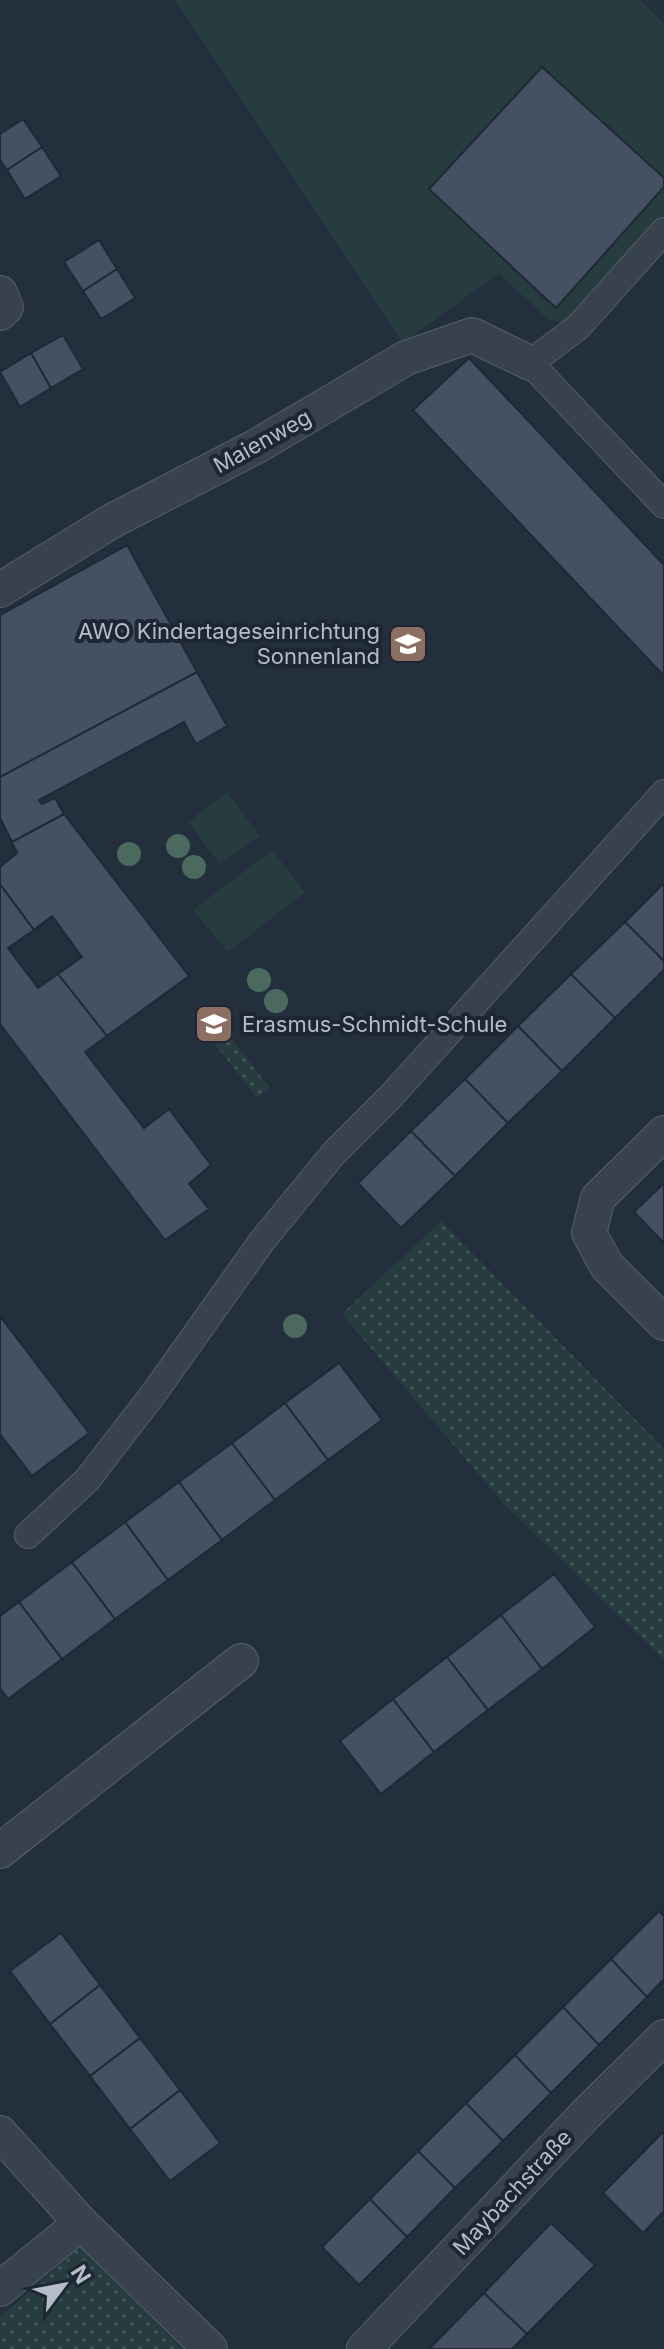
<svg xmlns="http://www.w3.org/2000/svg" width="664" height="2349" font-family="Inter,sans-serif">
<defs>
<pattern id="grass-dots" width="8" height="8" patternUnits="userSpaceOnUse" patternTransform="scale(2)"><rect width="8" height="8" fill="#263c3f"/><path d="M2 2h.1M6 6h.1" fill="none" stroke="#435659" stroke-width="1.8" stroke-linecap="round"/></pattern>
</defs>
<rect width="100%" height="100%" fill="#242f3e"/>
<path fill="url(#grass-dots)" d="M205 1005 270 1088 257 1098 192 1015Z
M441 1221 664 1449V1660L504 1504 342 1314Z
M80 2247 182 2349H0V2317Z"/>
<path fill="#263c3f" d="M175 0H640L664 24V224L575 323 548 320 499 273 403 343Z
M227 792 260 836 220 864 188 822Z
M272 850 305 892 228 952 193 910Z"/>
<path fill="#455162" stroke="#1f2835" stroke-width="2" d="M542 67 664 178V187L556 308 429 189Z
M23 119 42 147 7 170 0 160V134Z
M42 147 61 176 25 199 7 170Z
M99 240 117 269 83 291 64 262Z
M117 269 135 298 101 319 83 291Z
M63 335 83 369 51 388 31 353Z
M31 353 51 388 20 407 0 372Z
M469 358 664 565V676L413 410Z
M127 545 197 672 0 777V615Z
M197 672 227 726 196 744 184 722 39 800 42 804 55 798 64 814 12 842 0 818V777Z
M64 814 189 976 107 1036 58 974 82 957 52 916 34 930 0 884V867L17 853 12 842Z
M664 883V961L625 922Z
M0 884 34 930 8 948 38 988 58 974 107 1036 85 1052 144 1128 169 1109 211 1165 189 1184 209 1209 165 1240 0 1024Z
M625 922 664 961V970L615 1018 571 974Z
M571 974 615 1018 562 1071 518 1026Z
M518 1026 562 1071 508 1123 465 1079Z
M465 1079 508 1123 455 1176 411 1131Z
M411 1131 455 1176 401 1228 358 1183Z
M664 1183V1243L634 1212Z
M0 1316 89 1433 32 1476 0 1434Z
M339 1363 382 1420 328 1460 285 1403Z
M285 1403 328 1460 275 1500 232 1443Z
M232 1443 275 1500 222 1540 179 1482Z
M179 1482 222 1540 168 1580 125 1522Z
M125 1522 168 1580 115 1619 72 1562Z
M72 1562 115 1619 62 1659 19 1602Z
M554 1574 595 1627 542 1669 501 1615Z
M19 1602 62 1659 8 1699 0 1688V1616Z
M501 1615 542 1669 488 1710 447 1657Z
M447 1657 488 1710 434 1752 393 1699Z
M393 1699 434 1752 381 1794 340 1741Z
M659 1911 664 1916V1979L647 1997 611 1959Z
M61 1933 100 1985 50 2024 10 1971Z
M611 1959 647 1997 599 2045 563 2007Z
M100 1985 140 2038 90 2076 50 2024Z
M563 2007 599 2045 551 2093 515 2055Z
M140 2038 180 2090 130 2129 90 2076Z
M515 2055 551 2093 503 2141 466 2103Z
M180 2090 220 2143 170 2181 130 2129Z
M466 2103 503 2141 455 2188 418 2151Z
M664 2131V2211L643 2233 603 2193Z
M418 2151 455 2188 407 2237 370 2199Z
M370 2199 407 2237 359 2285 322 2247Z
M551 2223 595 2265 527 2334 484 2293Z
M484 2293 527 2334 512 2349H429Z"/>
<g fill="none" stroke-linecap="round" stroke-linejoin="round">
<defs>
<path id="pedestrian" d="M664 231 578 327 530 363 664 505
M28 1535 87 1480 154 1393 262 1241 334 1153 393 1094 664 793"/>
<path id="minor" d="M0 293 6 307 0 313
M0 590 112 521 257 446 406 358 472 335 530 363
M664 1133 598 1198 589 1233 607 1266 664 1323
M0 1851 241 1661
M0 2133 81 2223 210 2349
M0 2289 81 2223
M364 2349 585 2115 664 2037"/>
</defs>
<use href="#pedestrian" stroke="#565f6c" stroke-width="28"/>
<use href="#minor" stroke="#565f6c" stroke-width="36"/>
<use href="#pedestrian" stroke="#38414e" stroke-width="26"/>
<use href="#minor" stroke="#38414e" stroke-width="34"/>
</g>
<g fill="#4b6a5d">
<circle cx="178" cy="846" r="12"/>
<circle cx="129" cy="854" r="12"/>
<circle cx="194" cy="867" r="12"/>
<circle cx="259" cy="980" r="12"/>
<circle cx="276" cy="1001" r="12"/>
<circle cx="295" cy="1326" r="12"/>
</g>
<defs>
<symbol id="school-square" viewBox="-11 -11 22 22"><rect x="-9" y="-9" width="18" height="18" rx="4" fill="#8d6e63" stroke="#1d2633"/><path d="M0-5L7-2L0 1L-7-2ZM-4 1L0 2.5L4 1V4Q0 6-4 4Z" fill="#fff"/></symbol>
</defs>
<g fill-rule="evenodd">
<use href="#school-square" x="386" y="622" width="44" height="44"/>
<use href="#school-square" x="192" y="1002" width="44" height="44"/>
</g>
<g text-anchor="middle" stroke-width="8" stroke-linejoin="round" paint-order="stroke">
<g font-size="22" fill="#b4bcc9" stroke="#1d2633">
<text transform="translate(262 441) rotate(-29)" y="8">Maienweg</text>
<text transform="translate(512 2192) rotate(-47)" y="8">Maybachstraße</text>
</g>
<g font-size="22" fill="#b4bcc9" stroke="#1d2633" text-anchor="end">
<text x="380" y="639">AWO Kindertageseinrichtung<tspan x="380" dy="25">Sonnenland</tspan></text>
<text x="242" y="1032" text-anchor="start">Erasmus-Schmidt-Schule</text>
</g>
</g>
<g transform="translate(64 2285) rotate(58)" stroke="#1d2633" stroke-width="6" paint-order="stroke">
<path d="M0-6L14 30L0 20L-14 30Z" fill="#b4bcc9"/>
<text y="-12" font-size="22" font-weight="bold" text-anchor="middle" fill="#b4bcc9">N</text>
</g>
</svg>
